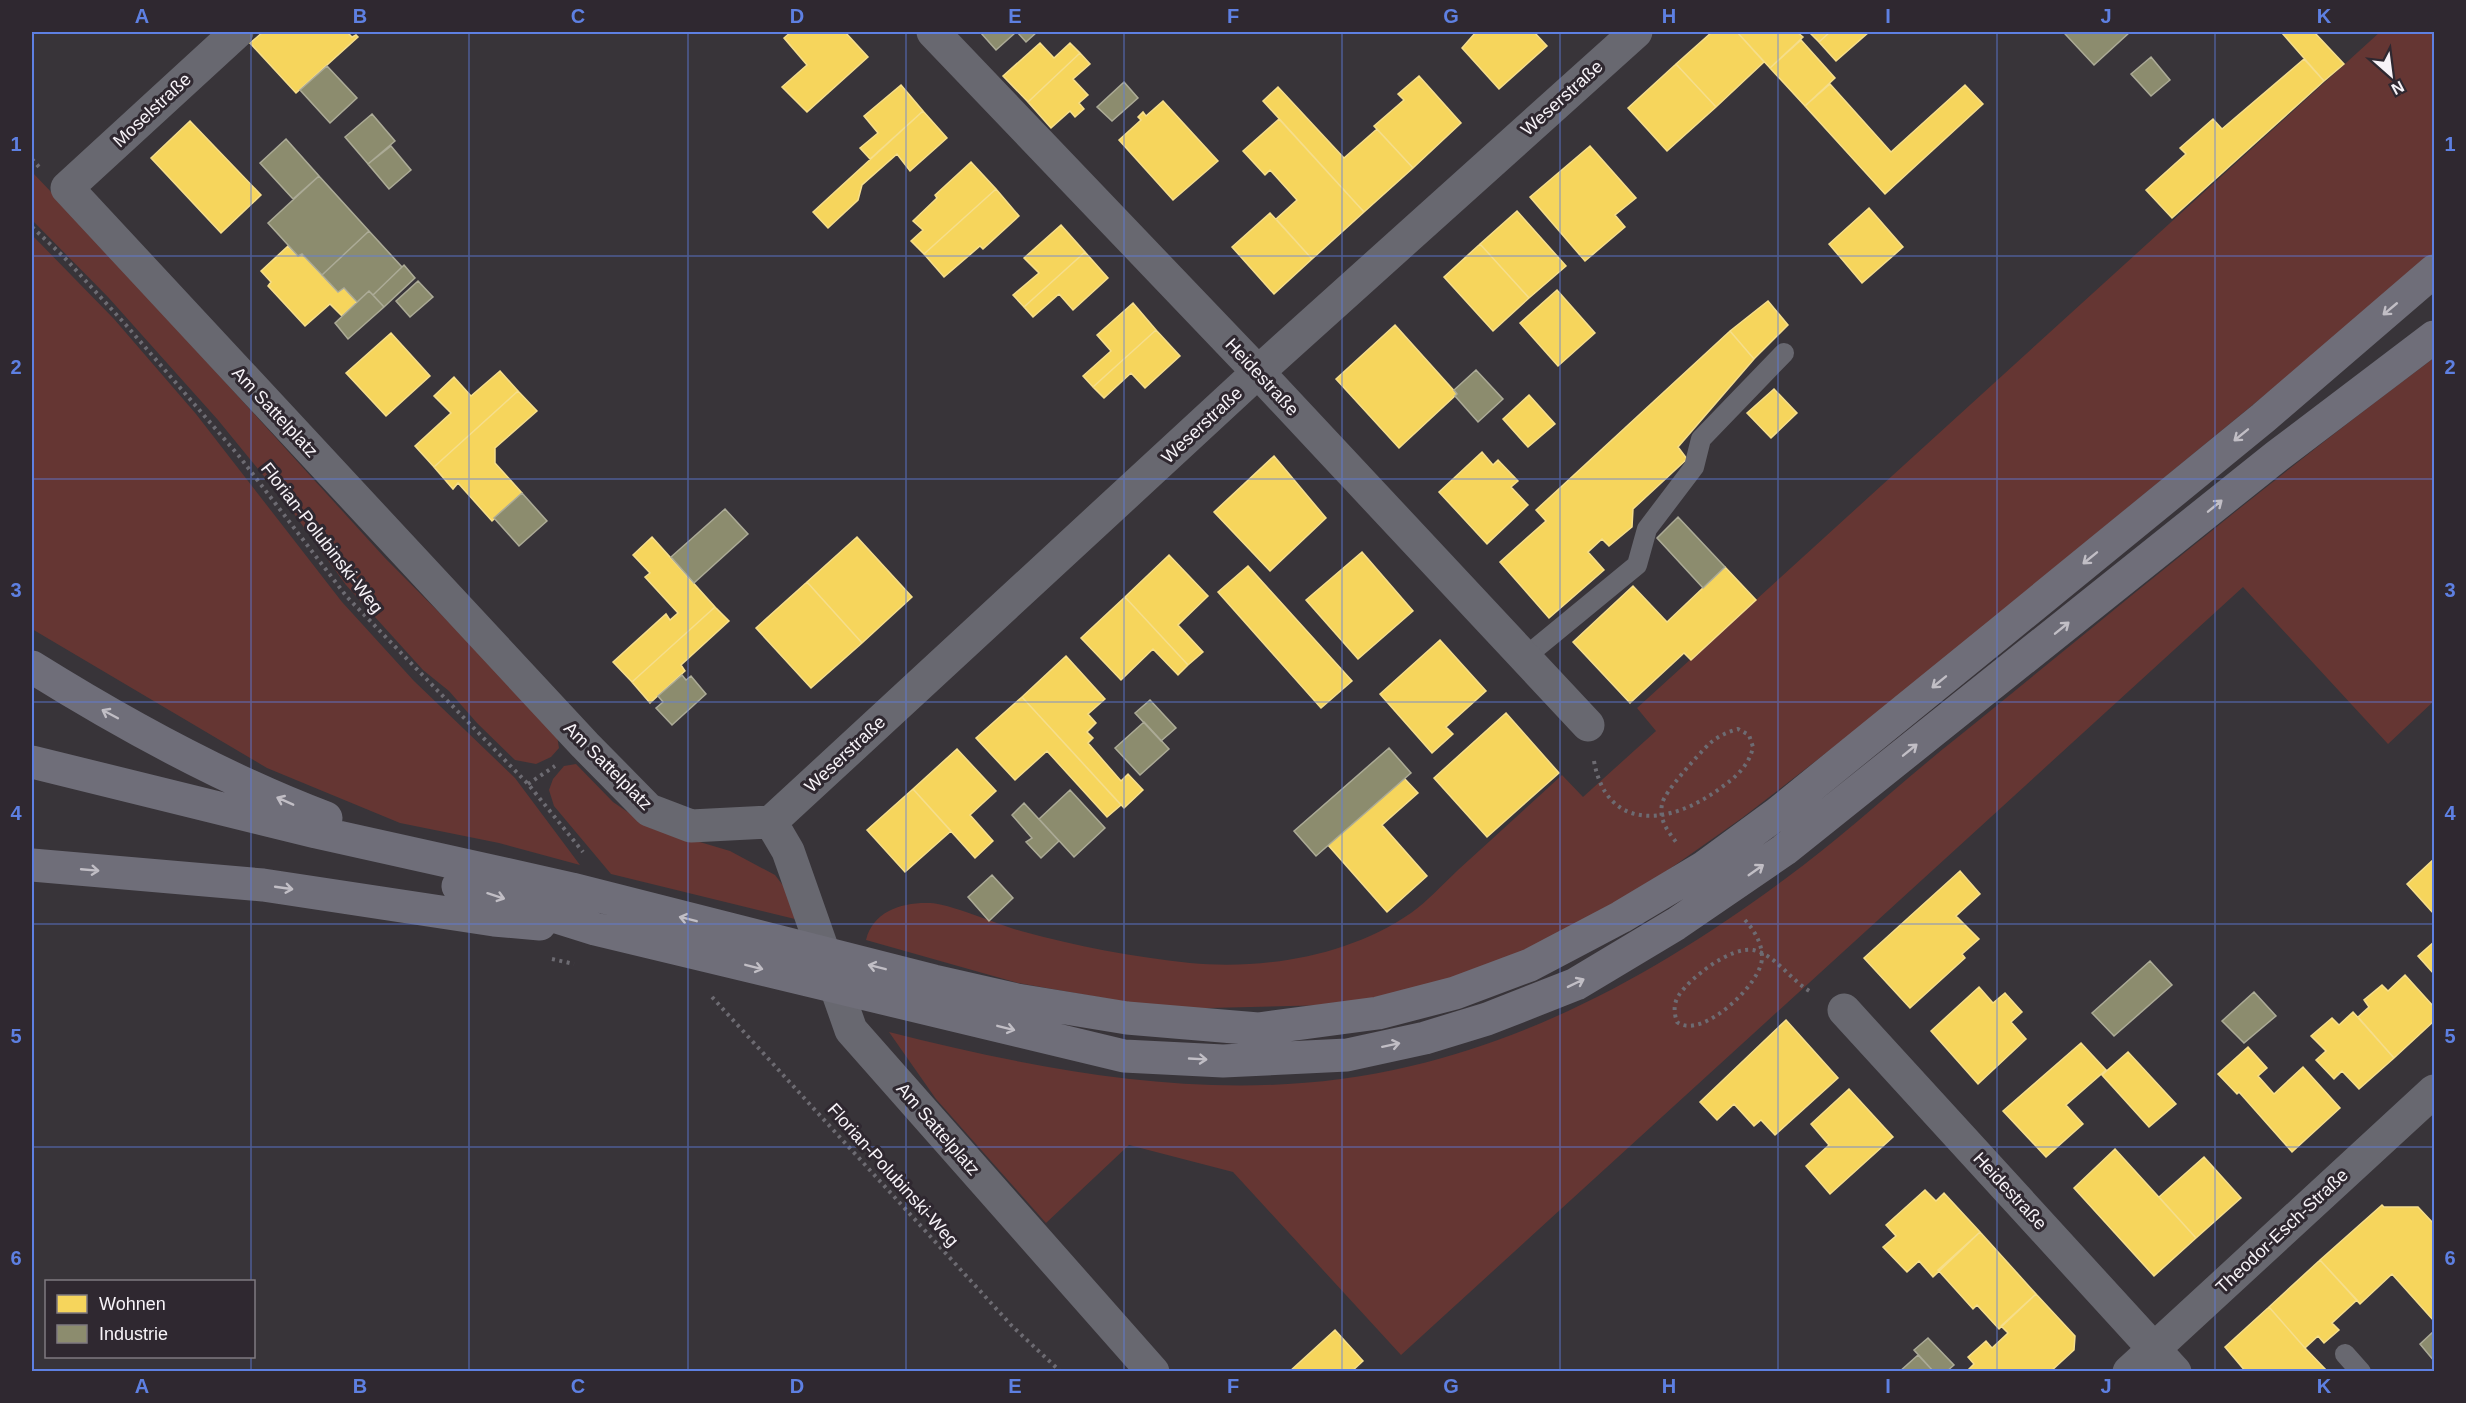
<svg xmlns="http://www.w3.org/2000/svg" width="2466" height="1403" font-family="Arial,sans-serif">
<rect width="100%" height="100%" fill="#383439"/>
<path fill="#653633" d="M2380 32H2434V256L1874 716 1742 818 1617 906 1517 958 1391 996 1332 1005 1166 1009 1018 983 866 940C873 911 902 902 930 903 948 903 999 925 1021 931 1076 946 1133 957 1190 963 1264 970 1349 956 1411 913 1428 901 1443 884 1458 870 1493 838 1527 807 1562 775L1583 797 1656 731 1637 708Z
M32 172 76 218 385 558 556 730 559 748 551 757 536 764 515 760 477 723 449 691 423 670 346 585 290 508 218 420 108 297 32 220Z
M32 235 114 319 196 414 342 602 414 681 515 778 580 865 499 843 400 823 267 768 32 629Z
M2434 358V701L2388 744 2243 587 1401 1355 1233 1172 1129 1145 1046 1223 936 1099 889 1032C1060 1075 1237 1108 1411 1066 1548 1034 1673 962 1785 879 1845 835 1900 783 1958 737 2116 609 2271 479 2434 358Z
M576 764 613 802 635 817 683 837 730 851 775 875 788 892 799 920 611 874 554 806 549 790 553 779 564 766Z"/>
<path fill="#f6d55c" stroke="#f6de8b" stroke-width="1.5" d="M263 32H347L352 37 356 35 358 37 296 93 250 43Z
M791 32H845L868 57 807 112 782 87 807 65 784 38Z
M1476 32H1534L1547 46 1499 89 1462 48Z
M1712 32H1737L1764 62 1716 107 1676 64Z
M1737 32H1797L1803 37 1770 68Z
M1809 32H1830L1819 42Z
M1830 32H1869L1836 61 1819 42Z
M2284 32H2314L2344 64 2324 81 2282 33Z
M1801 40 1835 78 1805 106 1770 68Z
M1040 43 1054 58 1070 43 1080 53 1028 102 1003 76Z
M1080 53 1090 64 1073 79 1088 95 1079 103 1084 109 1075 117 1070 111 1051 128 1028 102Z
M2304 59 2324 81 2172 218 2146 190 2186 154 2180 148 2213 119 2222 129Z
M1676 64 1716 107 1667 151 1628 108Z
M1419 76 1461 123 1413 168 1374 126 1404 100 1398 94Z
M1830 84 1891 152 1965 85 1983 104 1885 194 1805 106Z
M901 85 923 111 870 159 860 148 878 133 864 116Z
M1278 87 1344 158 1377 129 1413 168 1364 212 1263 101Z
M1163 101 1218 161 1173 200 1119 140 1141 120 1138 117 1143 112 1146 116Z
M923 111 947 138 910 171 897 154 862 185 858 200 828 228 813 212Z
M1279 119 1364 212 1312 259 1276 219 1297 200 1270 170 1265 175 1243 151Z
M190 121 261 195 221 233 151 158Z
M1590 146 1636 198 1615 215 1625 227 1585 261 1530 197Z
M971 162 996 189 924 254 911 241 923 230 913 221 937 198 935 195Z
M996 189 1019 216 983 249 980 246 944 277 924 254Z
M1869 208 1903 247 1862 283 1829 244Z
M1517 211 1566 266 1529 298 1480 244Z
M1270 213 1312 259 1274 294 1232 247Z
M1061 225 1085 252 1024 307 1013 295 1039 273 1024 258Z
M1480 244 1529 298 1493 331 1444 277Z
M288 246 298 256 302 254 338 292 344 288 357 302 342 316 330 304 305 326 268 286 271 282 261 271Z
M1085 252 1108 278 1073 310 1059 294 1033 317 1024 307Z
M1557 290 1595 333 1558 366 1520 323Z
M1768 301 1788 325 1754 359 1730 331Z
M1133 303 1156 330 1093 387 1083 376 1111 351 1097 335Z
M1395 325 1457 394 1399 448 1336 379Z
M1156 330 1180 356 1145 388 1131 373 1104 398 1093 387Z
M1730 331 1754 359 1678 447 1687 459 1633 509 1632 527 1609 546 1602 539 1588 552 1604 570 1549 618 1500 562 1546 521 1536 510Z
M391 333 430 376 386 416 346 373Z
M500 371 518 391 434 467 415 446 451 413 434 396 454 377 471 396Z
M1774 389 1797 413 1771 438 1747 413Z
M518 391 537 411 495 448V463L522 493 492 521 458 483 453 489 434 467Z
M1529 395 1555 424 1528 447 1503 419Z
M1482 452 1493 465 1498 460 1518 481 1511 487 1528 505 1487 544 1439 492Z
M1274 456 1326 518 1270 571 1214 512Z
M652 537 715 607 632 682 613 662 666 614 670 620 678 613 645 577 650 573 633 555Z
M857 537 912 597 862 643 807 582Z
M1362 552 1413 611 1358 659 1306 600Z
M1169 555 1208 596 1178 625 1203 652 1188 665 1125 597Z
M1248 566 1352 681 1321 708 1218 592Z
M1725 567 1756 600 1691 660 1684 653 1630 703 1573 642 1633 586 1667 622Z
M807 582 862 643 811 688 756 628Z
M1125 597 1188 665 1178 675 1153 649 1121 680 1081 638Z
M715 607 729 621 681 665 685 671 650 703 632 682Z
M1440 640 1486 691 1446 727 1453 734 1432 753 1380 694Z
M1066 656 1105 699 1088 714 1096 723 1087 732 1093 738 1088 743 1121 781 1128 774 1143 790 1124 808 1022 697Z
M1022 697 1121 805 1107 817 1047 751 1015 780 976 738Z
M1506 713 1559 773 1487 837 1434 778Z
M957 749 996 791 970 815 993 841 975 858 913 789Z
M1404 778 1418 793 1382 825 1427 876 1387 912 1328 845Z
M913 789 951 831 905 872 867 830Z
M2434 859V914L2407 884Z
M1960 871 1980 894 1956 916 1979 939 1962 954 1965 958 1910 1008 1864 958Z
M2434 942V974L2418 956Z
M2405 975 2434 1007V1021L2394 1058 2358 1017 2369 1007 2364 1000 2382 985 2388 991Z
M1979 987 1993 1003 2005 993 2022 1012 2011 1022 2026 1039 1978 1084 1931 1031Z
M2353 1012 2394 1058 2359 1089 2342 1071 2334 1079 2316 1060 2326 1051 2311 1036 2332 1018 2339 1025Z
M1786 1020 1838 1078 1775 1135 1761 1120 1754 1126 1734 1104 1717 1120 1700 1102Z
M2081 1043 2106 1070 2066 1105 2083 1124 2046 1157 2003 1111Z
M2248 1047 2267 1068 2258 1076 2274 1094 2303 1067 2340 1108 2292 1152 2239 1092 2237 1094 2218 1074Z
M2128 1052 2176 1104 2149 1127 2102 1075Z
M1849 1089 1893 1137 1830 1194 1806 1166 1829 1145 1811 1124Z
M2115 1149 2196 1238 2154 1276 2074 1188Z
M2204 1157 2241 1198 2196 1238 2159 1197Z
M1925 1190 1936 1201 1944 1193 1980 1232 1933 1277 1919 1261 1907 1272 1883 1247 1896 1236 1886 1225Z
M2382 1205 2384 1207H2418L2434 1224V1321L2392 1274 2360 1304 2320 1260Z
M1980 1232 2036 1294 1999 1329 1977 1305 1973 1309 1938 1270Z
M2320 1260 2357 1300 2332 1323 2339 1330 2324 1343 2318 1336 2305 1348 2269 1307Z
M2036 1294 2075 1336 2074 1350 2050 1372H1966L1974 1364 1968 1357 1986 1341 1992 1348 2008 1333 2001 1326Z
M2269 1307 2305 1348 2328 1372H2246L2225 1347Z
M1335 1330 1363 1361 1351 1372H1289Z"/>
<path fill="#8c8c6e" stroke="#acab97" stroke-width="1.5" d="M980 32H1014L1015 33 996 50Z
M1017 32H1037L1026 42Z
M2068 32H2130L2094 65 2065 34Z
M2151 57 2170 80 2151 96 2131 74Z
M327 66 357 98 330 123 300 90Z
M1124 82 1138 98 1112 121 1097 107Z
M372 114 395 141 368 164 345 137Z
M286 139 319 176 293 199 260 163Z
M391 146 411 170 389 189 368 164Z
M319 176 369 231 322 275 302 254 298 256 268 223Z
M369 231 402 267 373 295 369 291 357 302 344 288 338 292 322 275Z
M404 265 415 278 384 307 373 295Z
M418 281 433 297 410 317 396 301Z
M369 291 384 307 348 339 335 323Z
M1476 370 1503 399 1478 422 1455 396 1457 394 1454 390Z
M522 493 547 521 519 546 494 518Z
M725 509 748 534 694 583 671 557Z
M1678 517 1725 567 1703 588 1657 538Z
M682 675 686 680 691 676 706 694 672 725 656 708 663 702 658 696Z
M1150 700 1176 728 1161 741 1135 713Z
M1144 722 1169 749 1140 775 1115 748Z
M1389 748 1411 773 1316 856 1294 831Z
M1070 790 1105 828 1074 857 1039 819Z
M1024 803 1059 841 1041 858 1026 842 1032 838 1012 815Z
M992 875 1013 898 989 921 968 897Z
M2150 961 2172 985 2114 1036 2092 1013Z
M2254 992 2276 1016 2244 1043 2222 1021Z
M2434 1331V1361L2420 1344Z
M1928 1338 1954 1365 1946 1372H1934L1914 1350Z
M1918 1355 1934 1372H1899Z"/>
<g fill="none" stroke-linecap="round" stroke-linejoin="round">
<path stroke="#6d6b72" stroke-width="4" stroke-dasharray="3 4.5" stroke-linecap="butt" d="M32 159 39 167
M32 227 63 256 126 325 239 456 347 597 528 784 583 852
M1594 761C1607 834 1672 824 1719 789 1735 778 1749 766 1753 747L1749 735 1738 729C1727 732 1717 737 1709 744 1699 754 1664 792 1662 804 1659 820 1667 830 1676 842
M528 784 555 766
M1745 920C1754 930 1762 943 1762 957 1763 983 1701 1041 1677 1022 1674 1013 1673 1004 1679 995 1690 978 1731 946 1753 950 1777 955 1791 982 1813 993
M552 959 574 964
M712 997 1012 1326 1061 1372"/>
<path stroke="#686870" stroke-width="20" d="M1525 657 1637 565 1647 529 1694 467 1701 439 1784 353
M2345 1354 2361 1372"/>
<path stroke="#686870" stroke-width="33" d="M237 32 67 188 585 745 649 810 691 826 771 822
M933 32 1258 372 1588 725
M771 822 1258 372 1636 32
M771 822 788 851 851 1030 1153 1372
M1844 1010 2175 1372
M2129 1372 2434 1091"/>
<path stroke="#6f6e79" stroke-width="33" d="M32 667C125 725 223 779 326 818
M32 762 316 832 572 889 934 981 1017 1000 1127 1018 1258 1029 1378 1013 1455 993 1530 965 1621 917 1703 868 1778 813 2001 632 2263 418 2434 271
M32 865 263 885 494 920 540 924
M458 886 595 929 1124 1056 1223 1061 1347 1055 1425 1038 1487 1019 1576 984 1676 924 1784 850 2277 456 2434 337"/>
</g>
<defs><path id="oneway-shaft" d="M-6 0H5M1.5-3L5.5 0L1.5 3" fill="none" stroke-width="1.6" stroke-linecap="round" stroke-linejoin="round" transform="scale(1.5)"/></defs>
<g stroke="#c1bec5">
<use href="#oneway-shaft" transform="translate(2390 309) rotate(140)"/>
<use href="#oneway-shaft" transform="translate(2241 435) rotate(141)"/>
<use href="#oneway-shaft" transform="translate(2215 506) rotate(-39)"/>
<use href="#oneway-shaft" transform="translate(2090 558) rotate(141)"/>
<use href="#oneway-shaft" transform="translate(2062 628) rotate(-39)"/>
<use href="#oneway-shaft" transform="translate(1939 682) rotate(141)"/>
<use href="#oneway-shaft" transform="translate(110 714) rotate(-152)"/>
<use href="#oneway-shaft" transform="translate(1910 750) rotate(-39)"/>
<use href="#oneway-shaft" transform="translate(285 801) rotate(-156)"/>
<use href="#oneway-shaft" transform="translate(90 870) rotate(5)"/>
<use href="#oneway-shaft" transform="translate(1756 870) rotate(-35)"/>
<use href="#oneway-shaft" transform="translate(284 888) rotate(8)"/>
<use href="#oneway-shaft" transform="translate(496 896) rotate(18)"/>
<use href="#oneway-shaft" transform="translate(688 919) rotate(-166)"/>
<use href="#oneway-shaft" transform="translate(754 967) rotate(14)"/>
<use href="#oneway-shaft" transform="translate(877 967) rotate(-166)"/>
<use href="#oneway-shaft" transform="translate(1576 983) rotate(-26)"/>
<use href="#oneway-shaft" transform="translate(1006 1028) rotate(14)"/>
<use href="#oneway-shaft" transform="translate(1391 1045) rotate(-12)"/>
<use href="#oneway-shaft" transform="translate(1198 1059) rotate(3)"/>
</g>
<path fill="none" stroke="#5e80e2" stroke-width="1.5" stroke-opacity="0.55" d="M251 32V1282M469 32V1372M688 32V1372M906 32V1372M1124 32V1372M1342 32V1372M1560 32V1372M1778 32V1372M1997 32V1372M2215 32V1372M32 256H2434M32 479H2434M32 702H2434M32 924H2434M32 1147H2434M251 1356V1372"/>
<g text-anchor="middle" stroke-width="6" stroke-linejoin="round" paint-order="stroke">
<g font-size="18" fill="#f7f3f8" stroke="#2f2830">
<text transform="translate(1562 98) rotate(-42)" y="6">Weserstraße</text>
<text transform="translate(152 110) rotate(-43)" y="6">Moselstraße</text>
<text transform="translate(1262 377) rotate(47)" y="6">Heidestraße</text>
<text transform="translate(275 412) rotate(47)" y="6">Am Sattelplatz</text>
<text transform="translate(1202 425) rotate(-43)" y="6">Weserstraße</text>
<text transform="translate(322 538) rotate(52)" y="6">Florian-Polubinski-Weg</text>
<text transform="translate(845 754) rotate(-43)" y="6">Weserstraße</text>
<text transform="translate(608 766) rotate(45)" y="6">Am Sattelplatz</text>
<text transform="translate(938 1129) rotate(49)" y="6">Am Sattelplatz</text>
<text transform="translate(893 1175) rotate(48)" y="6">Florian-Polubinski-Weg</text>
<text transform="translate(2010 1191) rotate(47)" y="6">Heidestraße</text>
<text transform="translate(2282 1231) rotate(-43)" y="6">Theodor-Esch-Straße</text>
</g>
</g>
<rect width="2466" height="1403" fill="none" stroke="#2f2830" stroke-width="66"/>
<rect x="45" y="1280" width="210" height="78" fill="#2f2830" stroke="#7f7980" stroke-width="1.5"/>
<rect x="57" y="1295" width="30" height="18" fill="#f6d55c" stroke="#7f7980" stroke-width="1.5"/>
<text x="99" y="1310" font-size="18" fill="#f7f3f8">Wohnen</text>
<rect x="57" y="1325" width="30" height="18" fill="#8c8c6e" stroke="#7f7980" stroke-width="1.5"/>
<text x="99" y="1340" font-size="18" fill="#f7f3f8">Industrie</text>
<g transform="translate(2391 75) rotate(152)" stroke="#2f2830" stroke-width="4.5" paint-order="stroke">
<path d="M0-4.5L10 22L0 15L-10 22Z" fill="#f7f3f8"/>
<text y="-9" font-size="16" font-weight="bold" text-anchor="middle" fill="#f7f3f8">N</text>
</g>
<rect x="33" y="33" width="2400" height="1337" fill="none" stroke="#5e80e2" stroke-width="2"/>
<g font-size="20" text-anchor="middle" font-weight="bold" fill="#5e80e2">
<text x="142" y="23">A</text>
<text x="360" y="23">B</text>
<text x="578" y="23">C</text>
<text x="797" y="23">D</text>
<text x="1015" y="23">E</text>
<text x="1233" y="23">F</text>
<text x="1451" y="23">G</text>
<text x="1669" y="23">H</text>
<text x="1888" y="23">I</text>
<text x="2106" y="23">J</text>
<text x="2324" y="23">K</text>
<text x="16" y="151">1</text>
<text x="2450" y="151">1</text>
<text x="16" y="374">2</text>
<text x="2450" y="374">2</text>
<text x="16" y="597">3</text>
<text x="2450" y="597">3</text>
<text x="16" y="820">4</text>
<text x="2450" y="820">4</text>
<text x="16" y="1043">5</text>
<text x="2450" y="1043">5</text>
<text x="16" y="1265">6</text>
<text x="2450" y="1265">6</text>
<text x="142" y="1393">A</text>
<text x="360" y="1393">B</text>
<text x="578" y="1393">C</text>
<text x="797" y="1393">D</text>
<text x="1015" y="1393">E</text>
<text x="1233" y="1393">F</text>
<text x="1451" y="1393">G</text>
<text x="1669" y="1393">H</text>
<text x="1888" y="1393">I</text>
<text x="2106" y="1393">J</text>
<text x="2324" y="1393">K</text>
</g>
</svg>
